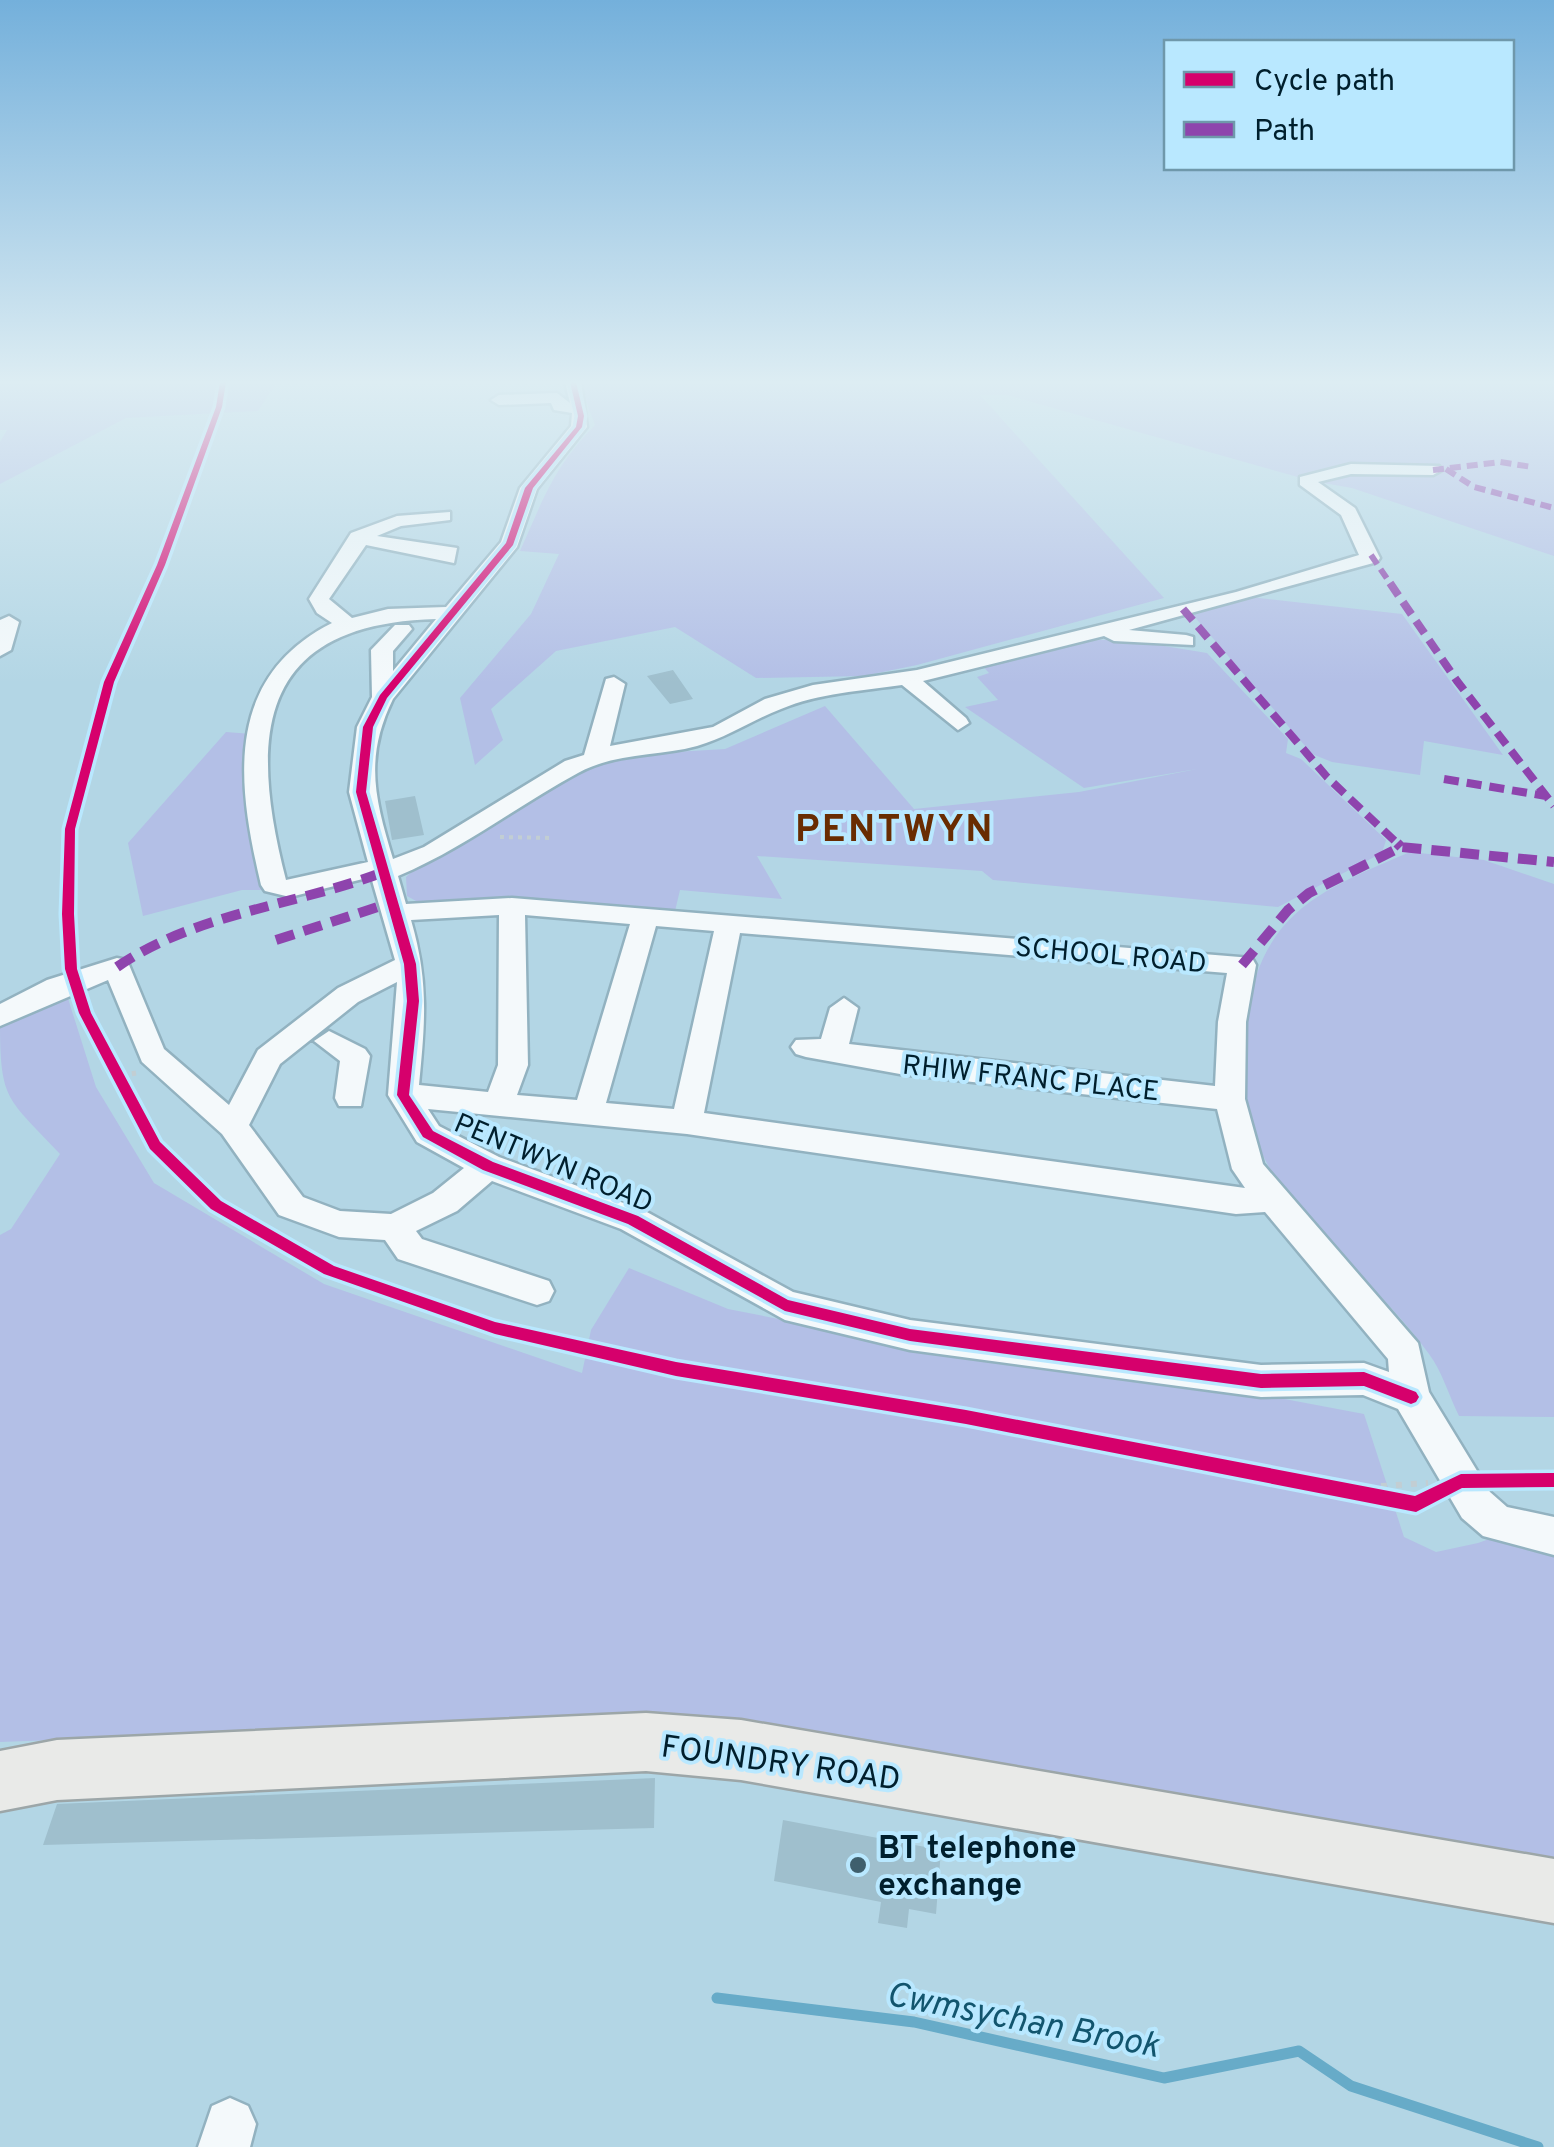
<svg xmlns="http://www.w3.org/2000/svg" width="1554" height="2147" font-family="Overpass,sans-serif">
<rect width="100%" height="100%" fill="#b3d6e5"/>
<path fill="#b3bfe6" d="M0 382H277L258 411 126 418 0 484V442L7 430H0Z
M579 382H1554V556L1352 488 1312 481 1007 395H980L1164 598 917 665 863 676 756 678 675 627 556 651 491 709 503 740 475 765 460 698 531 614 559 554 520 551C544 498 553 468 595 425Z
M1242 596 1402 614 1503 755 1424 741 1420 775 1332 762 1312 754 1193 615Z
M1121 639 1207 653 1288 739 1286 753 1301 759 1386 840 1382 853 1278 907 993 880 982 871 757 856 782 899 680 890 675 911 512 900 425 906 407 896 406 877 416 868 560 774 608 756 725 749 825 706 914 809 1079 792 1197 769 1084 788 965 707 998 700 977 677 989 673 979 662 1081 641Z
M226 732 252 734 253 800 264 890H242L143 916 128 843Z
M1410 852 1484 860 1554 884V1417L1459 1416C1449 1396 1442 1371 1429 1354 1344 1237 1222 1191 1246 1021 1261 912 1319 891 1410 852Z
M65 989 96 1087 154 1183 324 1284 582 1373 591 1330 629 1268 728 1309 1028 1368 1227 1388 1364 1414 1404 1537 1436 1552 1478 1543 1554 1516V1872L621 1719 0 1742V1235L11 1229 60 1154C7 1097 0 1102 0 1022Z"/>
<g fill="none" stroke-linecap="round" stroke-linejoin="round">
<path stroke="#67abc8" stroke-width="11" d="M717 1998 914 2022 1164 2078 1299 2051 1351 2086 1538 2147"/>
</g>
<path fill="#9fbfcd" d="M673 670 693 699 670 704 647 676Z
M415 796 424 835 392 840 385 801Z
M655 1778 654 1828 43 1845 57 1804Z
M783 1820 941 1850 936 1914 909 1909 907 1928 878 1923 881 1902 774 1881Z"/>
<g fill="none" stroke-linecap="round" stroke-linejoin="round">
<defs>
<path id="minor" d="M565 382H581L587 427 537 489 517 547 393 699C364 758 375 799 393 859L424 847 565 761 584 755 606 679 614 677 625 684 610 746 713 727 765 699 813 685 917 670 1236 592 1359 555 1341 515 1300 485V477L1351 464 1439 466 1442 470 1433 475 1351 474 1318 482 1355 508 1380 558 1377 562 1129 630 1186 635 1193 637V645L1114 641 1104 636 923 681 966 718 969 723 958 730 902 685C862 691 819 693 781 709 752 720 728 737 697 746 657 757 616 752 578 773 517 806 463 849 398 876L406 904 512 898 1252 958 1256 965 1246 1022 1245 1099 1263 1164 1418 1343 1429 1392 1490 1492 1507 1507 1554 1517V1555L1483 1536 1462 1518 1398 1409 1363 1395 1261 1397 910 1350 785 1320 621 1229 492 1181 457 1211 416 1231 422 1239 549 1281 554 1291 549 1301 537 1305 398 1259 385 1240 339 1237 279 1215 222 1134 142 1062 108 980 0 1026V1004L47 980 117 958 127 960 164 1049 229 1105 258 1050 338 988 395 960 371 877 290 897 265 891 261 885C237 784 223 678 332 623L317 613 309 599 351 533 397 516 450 512V520L401 526 377 536 457 548 454 563 366 545 329 599 352 618 388 609 446 607 501 542 520 488 571 426 572 413 554 410 551 403 499 405 491 400 499 395 557 393 570 403ZM436 619 393 671V651L412 629 409 625H395L371 650 372 697 357 727 349 792 368 862 286 880C248 733 258 624 436 619ZM499 915 498 1065 488 1092 419 1085C425 1023 429 981 411 920ZM525 915 630 924 577 1100 517 1095 528 1065ZM656 926 714 931 674 1109 606 1103ZM740 933 1227 973 1218 1022 1215 1086 849 1044 858 1008 844 998 830 1008 821 1039 796 1040 791 1047 796 1054 806 1057 900 1074 1217 1109 1232 1169 1245 1188 704 1113ZM397 982 388 1095 417 1142 464 1168 433 1193 391 1214 340 1211 303 1197 249 1125 280 1064 358 1002ZM428 1109 687 1134 1236 1214 1265 1212 1388 1359 1389 1372 1364 1363 1261 1365 910 1320 793 1292 645 1211 499 1157 439 1126Z
M9 616 19 622 11 650 0 656V620Z
M329 1031 365 1049 370 1056 361 1106H339L335 1098 340 1061 314 1041Z
M230 2098 248 2106 256 2124 250 2147H198L212 2106Z"/>
<path id="major" d="M646 1713 741 1720 1554 1859V1923L741 1780 646 1771 57 1800 0 1811V1751L57 1740Z"/>
</defs>
<use href="#minor" stroke="#92b2c0" stroke-width="5"/>
<use href="#major" stroke="#9ca6a8" stroke-width="5"/>
<path stroke="#c2ced3" stroke-width="4" stroke-dasharray="4 5" stroke-linecap="butt" d="M500 837 552 838"/>
<path stroke="#c2ced3" stroke-width="5" stroke-dasharray="5 8" stroke-linecap="butt" d="M119 1076 136 1073"/>
<path stroke="#c2ced3" stroke-width="6" stroke-dasharray="6 9" stroke-linecap="butt" d="M1351 1488 1428 1483"/>
<use href="#minor" fill="#f4f9fb" fill-rule="evenodd"/>
<use href="#major" fill="#e9eae8" fill-rule="evenodd"/>
<path stroke="#8e44ad" stroke-width="6" stroke-dasharray="11 6" stroke-linecap="butt" d="M1446 469 1474 487 1554 508
M1433 470 1500 462 1532 467
M1371 555 1392 586"/>
<path stroke="#8e44ad" stroke-width="8" stroke-dasharray="15 8" stroke-linecap="butt" d="M1390 583 1457 681 1554 806
M1183 609 1327 777 1399 845
M1444 779 1546 796"/>
<path stroke="#8e44ad" stroke-width="10" stroke-dasharray="19 10" stroke-linecap="butt" d="M1397 843 1401 847
M276 940 390 903
M1242 965 1288 910 1309 893 1401 847 1554 862
M117 967C196 913 293 906 381 873"/>
<defs>
<path id="cycleway" d="M220 382H226L222 407 165 565 114 682 75 829 74 914 77 969 91 1013 160 1142 221 1201 334 1266 495 1322 676 1362 966 1410 1415 1496 1461 1474 1554 1473V1487L1462 1488 1416 1512 966 1424 676 1376 495 1334 324 1274 211 1209 150 1149 79 1013 65 969 62 914 65 829 104 682 157 565 216 407Z
M570 382H576L584 416 582 427 533 488 513 545 387 698 373 727 366 792 416 964 419 1001 409 1095 433 1131 493 1162 638 1216 788 1300 910 1329 1261 1374 1364 1372 1416 1392 1419 1397 1416 1402 1411 1404 1364 1386 1261 1388 910 1341 785 1311 628 1224 483 1170 423 1137 397 1095 407 1001 404 964 356 792 363 727 380 695 506 543 525 488 576 427 578 416Z"/>
</defs>
<use href="#cycleway" stroke="#b9e8ff" stroke-width="7"/>
<use href="#cycleway" fill="#d6006c" fill-rule="evenodd"/>
</g>
<linearGradient id="sky" x2="0" y2="1"><stop stop-color="#74b0db"/><stop offset="0.56" stop-color="#ddedf3"/><stop offset="1" stop-color="#ddedf3" stop-opacity="0"/></linearGradient>
<rect width="1554" height="683" fill="url(#sky)"/>
<circle fill="#3f5f6d" stroke="#b9e8ff" stroke-width="4" cx="858" cy="1865" r="10"/>
<g text-anchor="middle" stroke-width="8" stroke-linejoin="round" paint-order="stroke">
<g font-size="28" fill="#001f2d" stroke="#b9e8ff">
<text transform="translate(1111 954) rotate(5)" y="10">SCHOOL ROAD</text>
<text transform="translate(1031 1077) rotate(6)" y="10">RHIW FRANC PLACE</text>
<text transform="translate(554 1162) rotate(23)" y="10">PENTWYN ROAD</text>
</g>
<g font-size="32" fill="#001f2d" stroke="#b9e8ff">
<text transform="translate(781 1762) rotate(8)" y="11">FOUNDRY ROAD</text>
</g>
<g font-size="32" font-weight="bold" fill="#001f2d" stroke="#b9e8ff" text-anchor="start">
<text x="878" y="1858">BT telephone<tspan x="878" dy="37">exchange</tspan></text>
</g>
<g font-size="35" font-style="italic" fill="#12556e" stroke="#b9e8ff">
<text transform="translate(1023 2019) rotate(11)" y="12">Cwmsychan Brook</text>
</g>
<g font-size="38" font-weight="bold" letter-spacing="2.5" fill="#692c01" stroke="#b9e8ff">
<text x="895" y="841">PENTWYN</text>
</g>
</g>
<rect x="1164" y="40" width="350" height="130" fill="#b9e8ff" stroke="#6f98ab" stroke-width="2.5"/>
<rect x="1184" y="72" width="50" height="15" fill="#d6006c" stroke="#6f98ab" stroke-width="2.5"/>
<text x="1254" y="90" font-size="30" fill="#001f2d">Cycle path</text>
<rect x="1184" y="122" width="50" height="15" fill="#8e44ad" stroke="#6f98ab" stroke-width="2.5"/>
<text x="1254" y="140" font-size="30" fill="#001f2d">Path</text>
</svg>
